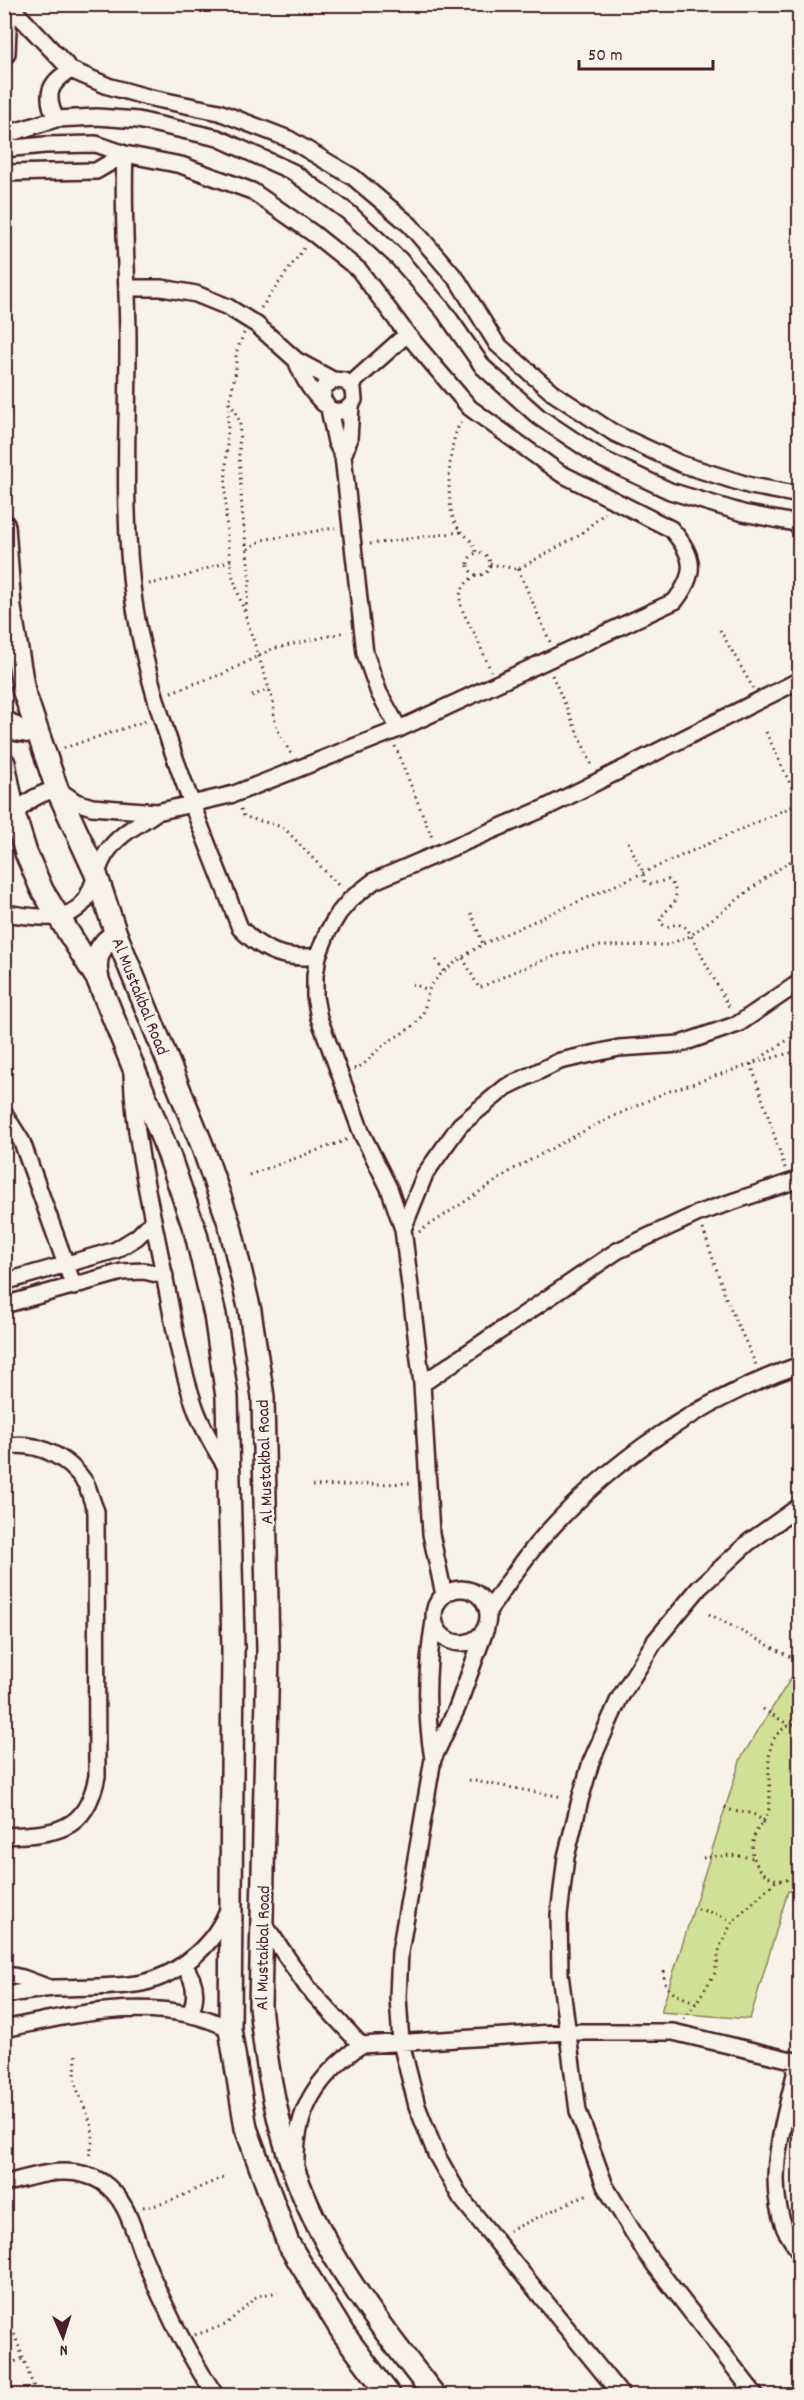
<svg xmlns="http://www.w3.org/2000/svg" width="804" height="2400" font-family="Dekko,sans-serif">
<rect width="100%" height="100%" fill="#f7f3e8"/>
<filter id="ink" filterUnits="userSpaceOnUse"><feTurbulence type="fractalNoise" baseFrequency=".0167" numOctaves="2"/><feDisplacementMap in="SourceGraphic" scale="12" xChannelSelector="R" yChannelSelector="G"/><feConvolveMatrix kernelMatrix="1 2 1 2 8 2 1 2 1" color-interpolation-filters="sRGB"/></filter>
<g filter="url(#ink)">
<path fill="#d0e094" stroke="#8d8060" stroke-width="1.5" d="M799 1665V1892L788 1891 750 2019 661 2012 741 1758Z"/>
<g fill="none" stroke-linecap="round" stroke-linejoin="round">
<defs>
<path id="minor" d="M8 4 71 70 108 86 147 97 219 112 289 139 353 177 410 225 458 281 497 344 553 393 614 433 681 464 751 486 800 495
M56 119C45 96 48 83 71 70
M4 135 56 119 97 117 138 120 218 138 293 172 348 212 399 259 444 311 483 367 539 417 602 459 670 491 743 513 800 524
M4 149 45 145 96 144 125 154 181 165 252 191 314 234 359 270 407 334 470 408 560 473 671 529C695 556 697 573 675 601L399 729 234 794 157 812 92 807 76 802 57 789C32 795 20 807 4 826
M125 154C122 217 128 281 128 344 128 429 122 517 134 602 151 715 200 822 240 928 263 952 286 960 318 956
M4 173 96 171 125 154
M128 288H162L196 294 228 307 257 325 296 360 333 380 345 381 353 389 354 400C349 411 340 414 329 409L322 399 324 387 333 380
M296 360C303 378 310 391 324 404
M350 385 407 334
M329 409 336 442 343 456 365 653 379 693 399 729
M343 456 349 440 351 405
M4 913C31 916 69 926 86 899 95 884 97 866 107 852 119 834 139 824 157 812
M132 1074C134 1135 148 1195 160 1254 171 1306 178 1360 196 1410 204 1431 216 1451 228 1470
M4 1113 22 1142 74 1287
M403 1229 425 1174 460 1125 506 1087 560 1061 619 1048 680 1044 738 1024 800 982
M4 1282 116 1250 137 1237 153 1221
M4 1305 122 1272 144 1271 165 1276
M422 1384 617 1251 699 1213 800 1179
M4 1447C36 1440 69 1457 86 1484 90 1492 92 1503 96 1511L97 1776C86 1833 55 1834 4 1836
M434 1616a27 27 0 1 1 54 0a27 27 0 1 1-54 0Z
M444 1595 431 1534 422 1384 403 1229 389 1188 362 1134 319 1018 315 997V976L318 956 327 933 339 913 351 899 374 881 545 808 800 680
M488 1611C506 1586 523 1559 543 1537 612 1459 701 1399 800 1365
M486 1628 457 1708 433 1759 400 1952 398 1997 401 2043 417 2106 436 2154 461 2198 622 2396
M433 1759C425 1712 426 1668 434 1621
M262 1921 308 1988 361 2045
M183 1965C196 1980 198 1996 190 2014
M4 1974 23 1978 47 1987
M4 1995C21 1993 38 1989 55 1988 81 1987 117 1988 142 1983 181 1974 216 1943 229 1907
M4 2029C75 2014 162 1993 230 2029
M798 2061C787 2114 763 2176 785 2229 789 2237 795 2245 800 2253
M296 2163C295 2109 318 2076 361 2045L568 2032H673L800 2062
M4 2184C36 2175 72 2163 102 2182 127 2199 132 2227 142 2253 148 2268 155 2284 162 2299 177 2332 195 2365 216 2396
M756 2396 647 2255 605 2186 578 2111 560 1974 559 1915 566 1857 580 1800 591 1762 619 1699 655 1641 699 1588 749 1542 800 1506"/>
<path id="secondary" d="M4 53 6 4
M4 526 10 608 24 692 57 789 96 874 116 934 202 1145 230 1226 250 1311 263 1397 268 1651 260 2006C268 2083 283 2161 320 2230 351 2290 393 2342 435 2396
M4 721 18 730 37 733
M4 763 14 814 26 853 42 890 98 980 169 1155 196 1234 215 1315 227 1397 233 1648 230 2029 246 2128 288 2243 343 2333 390 2396
M98 979C93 959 99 945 116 934"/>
</defs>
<use href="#minor" stroke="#4a1f2b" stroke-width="20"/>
<use href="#secondary" stroke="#4a1f2b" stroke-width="26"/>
<path stroke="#4a1f2b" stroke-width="3" stroke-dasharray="1.5 4.5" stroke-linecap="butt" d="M261 308 304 248
M244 333 236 353V371L229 403 225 492 227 535 232 574 274 704C272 725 281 736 291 754
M229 403 236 412 240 423 239 454 242 510 250 580 245 613
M461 422C448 441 445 502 455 523 461 535 475 539 476 553
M370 544 461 532
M248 549 262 540 335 528
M468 564a11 11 0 1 1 22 0a11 11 0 1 1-22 0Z
M490 564 518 569 578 536 605 513
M518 569 550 642
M476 575C449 593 462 610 473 631 480 644 485 658 491 671
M149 584 183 577 231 560
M720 630 753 688
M552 675 593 768
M171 692 225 673 272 649 346 632
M252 696 269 689
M766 732 799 803
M395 746 433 840
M64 748 146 721
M241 809 244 816C258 822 272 822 285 829L340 887
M628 842 642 870 645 881 651 884 668 880C675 886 677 892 675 901L661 917 660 921 665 927 678 924 687 928 730 1009
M471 913 483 944
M463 958 479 988 518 970 558 955 599 946 667 945 690 936 768 876 800 855
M436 960 444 972
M412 984 429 990
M354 1069C366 1065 370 1057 379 1049 392 1036 412 1032 422 1015 427 1006 425 996 430 988 441 969 465 956 483 944L800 803
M785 1168 751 1064 800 1032
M249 1175 349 1139
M703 1229 726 1298 756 1365
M419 1232 514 1169 593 1126 664 1093 751 1064 800 1050
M312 1486 411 1483
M709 1614 800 1662
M763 1709 789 1725
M800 1723C754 1730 774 1779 769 1808 767 1819 760 1824 756 1832 749 1847 752 1864 765 1874 777 1883 787 1881 800 1875
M469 1780 563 1797
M725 1807C740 1817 750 1806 764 1823
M703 1858 730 1855 754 1858
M698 1909 719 1915 732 1922
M664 1971C663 1994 679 1995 696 2003
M684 2019 696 2003 715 1973 720 1946 732 1922 777 1880
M76 2055 75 2077 77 2089 91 2123 93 2138 89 2158
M143 2207C173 2205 196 2186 224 2178
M509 2231 590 2193
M4 2306 37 2396
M195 2335 225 2325 257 2296 278 2292
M4 2366 24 2358"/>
<use href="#minor" stroke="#f7f3e8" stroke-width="15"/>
<use href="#secondary" stroke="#f7f3e8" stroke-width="21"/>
</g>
</g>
<g text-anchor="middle" stroke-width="5" stroke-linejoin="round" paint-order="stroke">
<g font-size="18" fill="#4a1f2b" stroke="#f7f3e8">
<text transform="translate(141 996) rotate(68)" y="6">Al Mustakbal Road</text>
<text transform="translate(264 1462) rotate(-92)" y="6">Al Mustakbal Road</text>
<text transform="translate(262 1948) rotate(-89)" y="6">Al Mustakbal Road</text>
</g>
</g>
<rect width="804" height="2400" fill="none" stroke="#f7f3e8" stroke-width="24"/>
<rect x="12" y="12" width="780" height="2376" fill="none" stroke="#4a1f2b" stroke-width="2" filter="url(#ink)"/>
<g transform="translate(63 2337) rotate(177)" stroke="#f7f3e8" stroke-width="4.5" paint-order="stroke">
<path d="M0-4.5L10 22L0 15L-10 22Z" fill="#4a1f2b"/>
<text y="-9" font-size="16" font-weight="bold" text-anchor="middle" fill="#4a1f2b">N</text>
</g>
<path d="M579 60v9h134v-9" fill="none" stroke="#4a1f2b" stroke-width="3"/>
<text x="588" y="60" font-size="18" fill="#4a1f2b" stroke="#f7f3e8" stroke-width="4.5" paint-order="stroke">50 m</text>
</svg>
